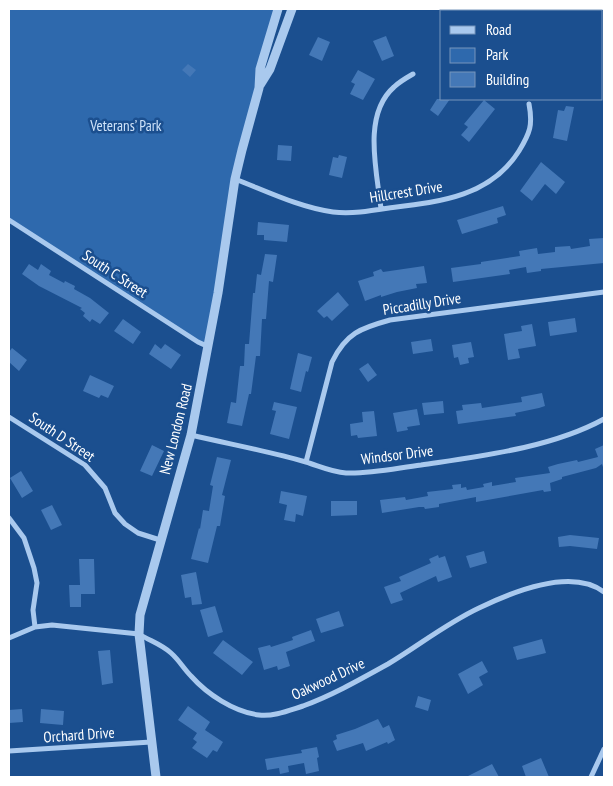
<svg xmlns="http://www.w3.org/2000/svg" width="613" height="786" font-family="'PT Sans Narrow',sans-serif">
<rect width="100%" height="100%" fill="#1b4f8f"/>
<path fill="#2e69ad" d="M9 9H278L242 150 209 347 9 220Z"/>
<path fill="#4478b7" d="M386 36 394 56 382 61 373 41Z
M318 37 330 42 322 61 309 55Z
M188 64 196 70 190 77 182 70Z
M358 70 375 79 363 100 350 94 355 84 351 82Z
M437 99H450L438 116 430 110Z
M484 100 495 109 469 142 461 135 468 127 464 124Z
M566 106 574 107 567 141 553 138 558 110 564 111Z
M278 145 292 146 291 161 277 160Z
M339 155 347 157 342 178 329 175 333 157 338 158Z
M541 162 565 182 556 194 545 184 532 201 520 191Z
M503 206 506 215 497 218 498 223 462 234 457 220Z
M258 222 289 225 287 242 264 240V235H257Z
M604 238V263L541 269V271L527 273 526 267 509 270 510 274 453 282 451 268 481 264V262L520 256 519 251 537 248 538 254 555 252V247L570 246 571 249 590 246 589 239Z
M265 254 277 255 273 282 269 281 266 319H262L260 356H256L251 394H249L242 426 227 423 231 402 236 403 240 366H244L245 344H249L253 293H255L257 274 261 275Z
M29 264 38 270 41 264 51 271 49 275 64 283 65 281 75 286 74 289 90 298 109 313 100 324 92 319 90 322 83 316 85 313 80 309 82 308 39 286 22 274Z
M424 266 427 283 416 284 417 288 397 292 381 297V295L365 301 358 281 374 276 373 272 381 269 383 272Z
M338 292 349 305 332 321 327 316 324 318 317 311Z
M575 318 577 332 550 336 548 322Z
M123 319 141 332 133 344 114 331Z
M532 324 536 346 518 349 520 358 508 360 504 334 522 331 521 326Z
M431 339 433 351 413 354 411 342Z
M471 342 474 357 468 358 469 363 460 365 458 357 454 358 452 345Z
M155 344 161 349 165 344 181 355 171 369 149 354Z
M12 348 27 360 19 371 9 362V352Z
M298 353 312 357 308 372 306 371 301 392 290 389Z
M368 363 377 375 368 382 359 369Z
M90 375 114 386 108 398 101 395 99 398 83 391Z
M542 393 545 406 539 408 515 413 516 416 458 424 456 411 463 410 462 405 481 403 482 408 522 402 521 397Z
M443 401 444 413 424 415 422 403Z
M274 402 297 407 289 439 270 434 276 411 272 410Z
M417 409 420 425 407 427 408 430 397 432 393 413Z
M374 411 377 436 358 438 357 435 351 436 350 424 363 422 362 412Z
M152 445 164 451 152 476 140 471Z
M604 445V470L602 464 596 468 562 477V479L550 483 551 491 544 492 543 490 476 502V497L439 504V507L425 509 424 507H419L382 513 380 500 405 497 406 500 428 496 427 492 453 489 452 485 461 484V488L466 487 467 490 484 487 483 484 492 482V486L516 482 515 478 550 473 548 467 558 464 577 460 578 462 598 457 595 449Z
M217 457 231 460 222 495 225 496 220 526H217L208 563 191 559 199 528 200 529 203 510 209 511 213 486 210 485Z
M21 471 33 491 22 498 10 478Z
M281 491 307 496 303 516 296 514 295 522 284 520 287 505 279 503Z
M331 501H357V515L331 516Z
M52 505 62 525 51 530 41 510Z
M570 535 599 538 597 549 570 546 559 547 558 537Z
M484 551 487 563 470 568 466 556Z
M438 555 439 558 445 556 452 577 438 582 436 576 400 593 403 600 391 604 384 587 401 581 399 577 431 563 429 559Z
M79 559H94L95 594H81V607H70L69 585H80Z
M196 572 202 604 192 605 191 597 185 598 181 575Z
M215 606 223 632 208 637 200 610Z
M339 611 344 626 321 633 316 619Z
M311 630 315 641 286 652 290 666 278 670 277 666 264 670 258 648 270 645 271 647 293 640 292 637Z
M542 639 546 653 517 660 513 647Z
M223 640 253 662 242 675 213 653Z
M110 650 113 683 102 685 98 651Z
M482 661 488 672 479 677 483 685 468 694 458 674Z
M418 696 431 700 428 711 415 707Z
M188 706 210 722 205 730 223 742 217 752 213 750 207 758 192 748 197 742 193 739 197 733 178 720Z
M22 709 23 722 9 723V710Z
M41 709 64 711 63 725 40 723Z
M378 719 383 728 389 725 395 740 388 744 387 742 366 751 363 743 337 751 333 741 337 739 336 735 355 729Z
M317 747 319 757 317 758 319 771 306 774 304 763 288 766 289 772 280 774 279 768 267 770 265 759 302 753 301 750Z
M541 758 549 777H526L522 766Z
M492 764 499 777H466Z"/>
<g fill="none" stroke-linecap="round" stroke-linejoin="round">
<path stroke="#a9c9ee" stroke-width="5" d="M235 179C266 191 301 208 333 212 352 214 370 211 389 208 439 202 490 197 519 151 530 133 533 125 529 104
M381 209C377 172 362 115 394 87 399 82 406 78 413 74
M9 220 198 342 209 347
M9 417 85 465 105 488 115 513 125 524 138 533 160 540
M191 435C229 444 268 451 306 462 319 466 332 472 346 473 371 474 397 468 421 465 481 456 551 448 604 419
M306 462 332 362C346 333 361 328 390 320L604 292
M9 518 24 538 34 568 37 583 33 610 35 627
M9 638 35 627 52 625 139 634C150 641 161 644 171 653 179 660 184 669 191 676 207 694 234 712 259 715 273 717 290 710 303 706 333 695 361 679 388 664 418 646 447 623 479 608 512 592 571 567 604 592
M9 751 151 742
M591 777 604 749"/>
<path stroke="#a9c9ee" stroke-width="9" d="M260 85 270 69 292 9
M156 777 139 634 140 615 191 435 218 293 235 179 242 150 259 88 260 69 278 9"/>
</g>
<g text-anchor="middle" stroke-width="5" stroke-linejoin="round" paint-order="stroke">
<g font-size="15" fill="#cfe3fa" stroke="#1b4f8f">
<text x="126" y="131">Veterans’ Park</text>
</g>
<g font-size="15" fill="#fff" stroke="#1b4f8f">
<text transform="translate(406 192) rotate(-9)" y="5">Hillcrest Drive</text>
<text transform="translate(115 274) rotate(33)" y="5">South C Street</text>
<text transform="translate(422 304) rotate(-9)" y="5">Piccadilly Drive</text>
<text transform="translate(176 429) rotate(-76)" y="5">New London Road</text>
<text transform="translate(62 437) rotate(34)" y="5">South D Street</text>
<text transform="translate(397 455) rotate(-7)" y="5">Windsor Drive</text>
<text transform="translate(328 679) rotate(-25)" y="5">Oakwood Drive</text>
<text transform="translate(79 735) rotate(-4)" y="5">Orchard Drive</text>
</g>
</g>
<rect width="613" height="786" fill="none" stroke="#ffffff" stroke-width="20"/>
<rect x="440" y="10" width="162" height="90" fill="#1b4f8f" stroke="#7695bc"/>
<rect x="450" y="26" width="25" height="8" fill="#a9c9ee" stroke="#7695bc"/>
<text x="486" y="35" font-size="15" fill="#ffffff">Road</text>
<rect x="450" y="48" width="25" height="15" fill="#2e69ad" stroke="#7695bc"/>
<text x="486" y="60" font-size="15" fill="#ffffff">Park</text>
<rect x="450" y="72" width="25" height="15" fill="#4478b7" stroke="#7695bc"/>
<text x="486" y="85" font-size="15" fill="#ffffff">Building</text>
</svg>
